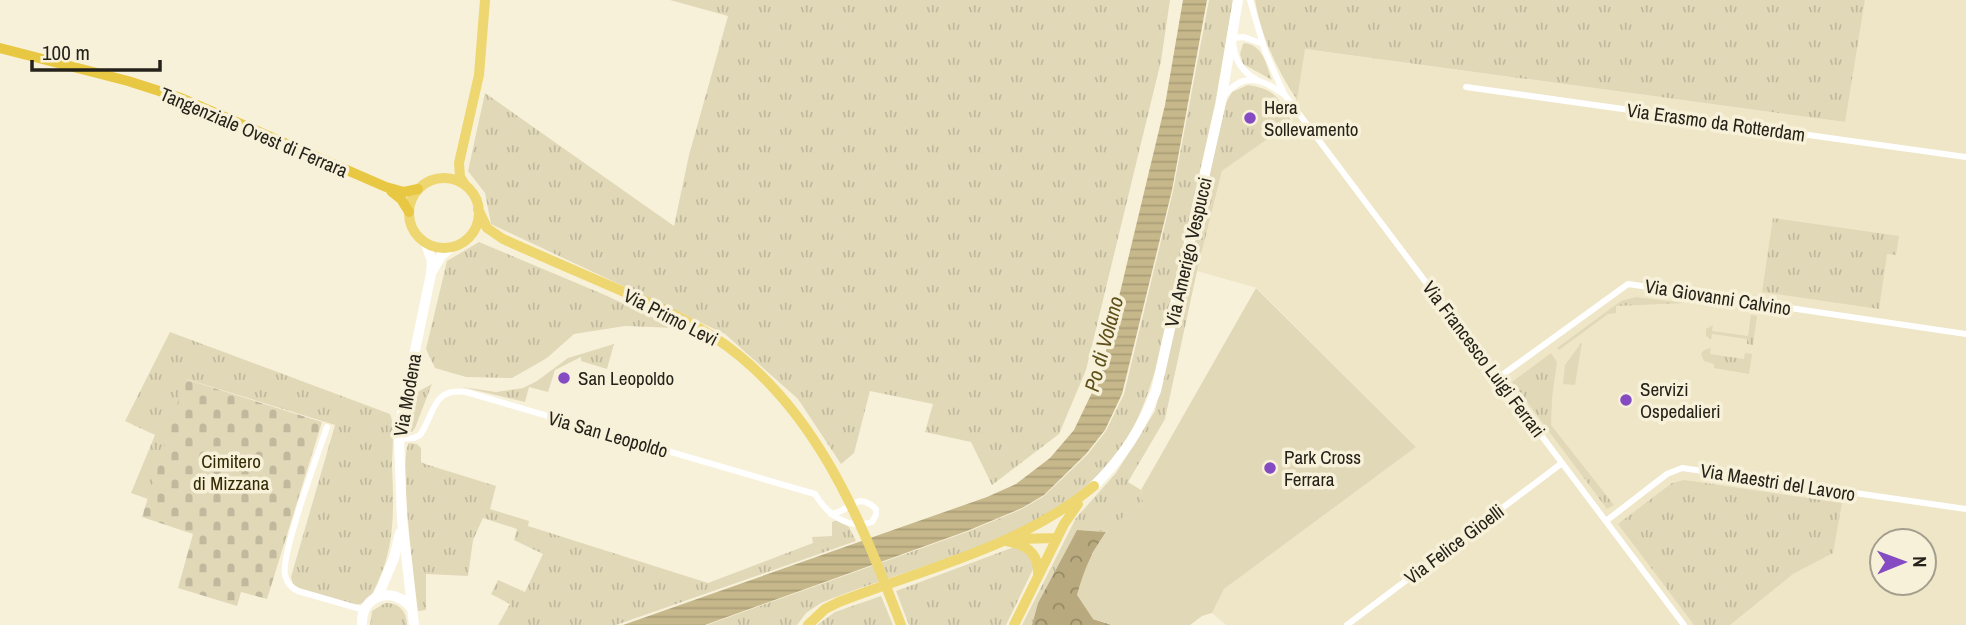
<svg xmlns="http://www.w3.org/2000/svg" width="1966" height="625" font-family="'Archivo Narrow',sans-serif">
<defs>
<pattern id="grass-tufts" width="24" height="20" patternUnits="userSpaceOnUse" patternTransform="scale(1.75)"><rect width="24" height="20" fill="#e1d8b8"/><path d="M3 7l-1-3M5 7V3M7 7l1-3M15 17l-1-3M17 17v-4M19 17l1-3" fill="none" stroke="#c1b99e"/></pattern>
<pattern id="forest-crowns" width="20" height="18" patternUnits="userSpaceOnUse" patternTransform="scale(1.75)"><rect width="20" height="18" fill="#b8aa7e"/><path d="M2 6a3 3 0 1 1 6 0M12 15a3 3 0 1 1 6 0" fill="none" stroke="#958a66"/></pattern>
<pattern id="cemetery-stones" width="16" height="16" patternUnits="userSpaceOnUse" patternTransform="scale(1.75)"><rect width="16" height="16" fill="#e1d8b8"/><path d="M2 7V4a2 2 0 0 1 4 0v3zM10 15v-3a2 2 0 0 1 4 0v3z" fill="#c1b99e"/></pattern>
<pattern id="water-rules" width="6" height="5" patternUnits="userSpaceOnUse" patternTransform="scale(1.75)"><rect width="6" height="5" fill="#c6b88b"/><path d="M0 2.5h6" fill="none" stroke="#aa9e77"/></pattern>
</defs>
<rect width="100%" height="100%" fill="#f8f1da"/>
<path fill="#efe6c7" fill-rule="evenodd" d="M1865 0H1966V625H1226L1212 613 1224 589 1416 447 1257 288 1197 271 1222 171 1292 122 1304 49 1844 122ZM1882 541H1924V583H1882Z"/>
<path fill="url(#grass-tufts)" d="M670 0H1170L1161 61 1086 370 1059 434 992 485 971 442 925 432 933 404 870 391 854 453 841 464 798 399 725 334 491 224 485 193 468 171 485 93 674 226 689 155 728 16Z
M1209 0H1233L1215 104 1155 371C1148 393 1141 415 1129 435 1064 542 927 558 821 603L806 613 797 625H707L967 532 1022 509 1044 496 1087 455 1106 431 1124 394 1173 191Z
M1255 0H1865L1845 122 1305 49 1297 100C1277 70 1261 36 1255 0Z
M1245 43C1264 46 1266 65 1272 80L1243 64 1240 54 1243 44Z
M1248 85C1277 90 1278 97 1292 122L1222 171 1197 271 1165 419 1128 482 1141 490 1143 502 1106 532 1077 530 1038 603 1032 625H1022L1076 518 1116 473 1155 411 1226 103 1232 92Z
M1773 218 1899 236 1896 255 1887 254 1879 309 1762 292Z
M479 242 605 295 675 328 625 326 574 334 547 358 512 378 466 377 435 368 426 349 447 261Z
M1636 297 1685 303 1616 306V313L1608 314 1559 350 1557 348 1621 301Z
M1751 315 1757 316 1753 345 1747 344V339L1712 334 1711 339 1706 336V329L1713 325 1712 331 1748 336Z
M170 332 390 414C395 424 392 454 392 467 394 509 395 546 377 584 373 592 369 602 360 604 352 606 341 601 333 599 320 595 304 593 293 584L291 577 335 425 186 379 148 499 131 493 155 435 125 421Z
M1582 342 1575 385 1563 384 1565 365Z
M614 344 607 369 581 361V357L555 370 548 392 529 387 525 402 462 387 496 392 523 388 537 381 568 358Z
M1711 348 1710 354 1744 359 1745 353 1752 354 1749 374 1714 368V364L1704 361 1701 354 1704 350Z
M1551 353 1557 362 1552 398 1551 425 1614 505 1607 509 1512 382Z
M432 384 415 428 412 432H407L414 394Z
M409 443 417 444 421 448V462L425 464 496 486 490 509 529 521 528 526 708 583 813 543 812 537 832 536V522L837 520 849 527 856 541 616 625H498L510 604 491 594 498 580 525 592 543 554 514 540 517 529 483 518 473 540 468 576 426 574V610L418 611C415 585 398 458 409 443Z
M1684 480 1842 503 1833 553 1793 574 1730 625H1694L1618 524 1672 483Z
M1014 547 1030 554 1034 567 1006 625H909L896 591Z
M881 596 893 625H817L835 612Z
M385 603C398 602 407 611 407 625H370L372 611Z"/>
<path fill="url(#forest-crowns)" d="M1077 530 1106 532 1092 554 1093 619 1112 625H1032L1038 603Z"/>
<path fill="url(#cemetery-stones)" d="M185 379 322 422 267 599 241 592 237 606 178 588 193 534 142 517Z"/>
<path fill="#e1d8b8" d="M1256 288 1416 447 1224 589 1212 613 1202 616 1190 625H1112L1093 619 1077 595C1083 573 1091 552 1105 534 1114 522 1131 512 1143 502L1141 490Z"/>
<path fill="url(#water-rules)" d="M1183 0H1207L1172 190 1122 394 1105 430 1086 454 1044 495 1022 508 967 531 705 625H623L987 497 1016 484 1050 458 1074 430 1100 376 1165 105Z"/>
<g fill="none" stroke-linecap="round" stroke-linejoin="round">
<path stroke="#fff" stroke-width="6" d="M1250 0 1265 51 1284 94 1684 625
M1257 80C1240 71 1233 57 1233 38L1244 37 1263 44
M1466 87 1966 157
M1225 95C1243 72 1262 79 1282 93
M1498 378 1628 284 1966 334
M327 427C318 454 281 553 285 575 287 583 291 588 298 591L364 610
M399 439 414 438 420 435C435 414 432 387 466 392L815 494C827 514 847 530 872 522L876 515V509C856 490 850 512 831 514
M1606 521 1667 474 1682 468 1966 509
M1347 625 1562 463"/>
<path stroke="#fff" stroke-width="10" d="M433 270 441 256 450 248
M1094 486C1123 457 1141 429 1156 391L1221 102 1238 0
M378 596 394 558 400 533
M362 625C360 594 395 585 412 609
M414 625 402 519 399 439 402 413 431 274 432 261 426 244"/>
<path stroke="#eed671" stroke-width="10" d="M409 213a35 35 0 1 1 70 0a35 35 0 1 1-70 0Z
M465 185 460 177 459 163 479 75 485 0
M478 209 487 228 503 239C543 257 583 274 624 292 655 306 686 319 714 337 814 403 860 517 901 625
M1015 539 1057 538
M1006 541C1025 544 1039 552 1038 574
M808 625 825 609 839 602C926 568 1021 547 1094 486
M1014 625 1064 524 1078 504"/>
<path stroke="#e8c842" stroke-width="10" d="M0 48 128 81 181 98 386 187 404 192 418 189
M391 191 401 199 409 212"/>
</g>
<g fill="#854bc2" stroke="#f8f1da" stroke-width="2.5">
<circle cx="1250" cy="118" r="7"/>
<circle cx="564" cy="378" r="7"/>
<circle cx="1626" cy="400" r="7"/>
<circle cx="1270" cy="468" r="7"/>
</g>
<g text-anchor="middle" stroke-width="7" stroke-linejoin="round" paint-order="stroke">
<g font-size="19" fill="#25221a" stroke="#f8f1da" text-anchor="start">
<text x="1264" y="114">Hera<tspan x="1264" dy="22">Sollevamento</tspan></text>
<text x="578" y="385">San Leopoldo</text>
<text x="1640" y="396">Servizi<tspan x="1640" dy="22">Ospedalieri</tspan></text>
<text x="1284" y="464">Park Cross<tspan x="1284" dy="22">Ferrara</tspan></text>
</g>
<g font-size="19" fill="#25221a" stroke="#f8f1da">
<text transform="translate(1716 122) rotate(8)" y="7">Via Erasmo da Rotterdam</text>
<text transform="translate(254 132) rotate(23)" y="7">Tangenziale Ovest di Ferrara</text>
<text transform="translate(1188 252) rotate(-77)" y="7">Via Amerigo Vespucci</text>
<text transform="translate(1718 297) rotate(9)" y="7">Via Giovanni Calvino</text>
<text transform="translate(671 317) rotate(27)" y="7">Via Primo Levi</text>
<text transform="translate(1484 359) rotate(53)" y="7">Via Francesco Luigi Ferrari</text>
<text transform="translate(407 395) rotate(-80)" y="7">Via Modena</text>
<text transform="translate(608 434) rotate(16)" y="7">Via San Leopoldo</text>
<text transform="translate(1778 482) rotate(9)" y="7">Via Maestri del Lavoro</text>
<text transform="translate(1454 544) rotate(-37)" y="7">Via Felice Gioelli</text>
</g>
<g font-size="19" fill="#342903" stroke="#f8f1da">
<text x="231" y="468">Cimitero<tspan x="231" dy="22">di Mizzana</tspan></text>
</g>
<g font-size="21" font-style="italic" fill="#5f501b" stroke="#f8f1da">
<text transform="translate(1104 344) rotate(-75)" y="7">Po di Volano</text>
</g>
</g>
<g transform="translate(1903 562) rotate(89)"><circle r="33" fill="#f8f1da" stroke="#a49e8d" stroke-width="2"/>
<path d="M0-5L12 26L0 18L-12 26Z" fill="#854bc2"/>
<text y="-10" font-size="19" font-weight="bold" text-anchor="middle" fill="#25221a">N</text>
</g>
<path d="M32 60v10h128v-10" fill="none" stroke="#25221a" stroke-width="3.5"/>
<text x="42" y="60" font-size="21" fill="#25221a" stroke="#f8f1da" stroke-width="5" paint-order="stroke">100 m</text>
</svg>
